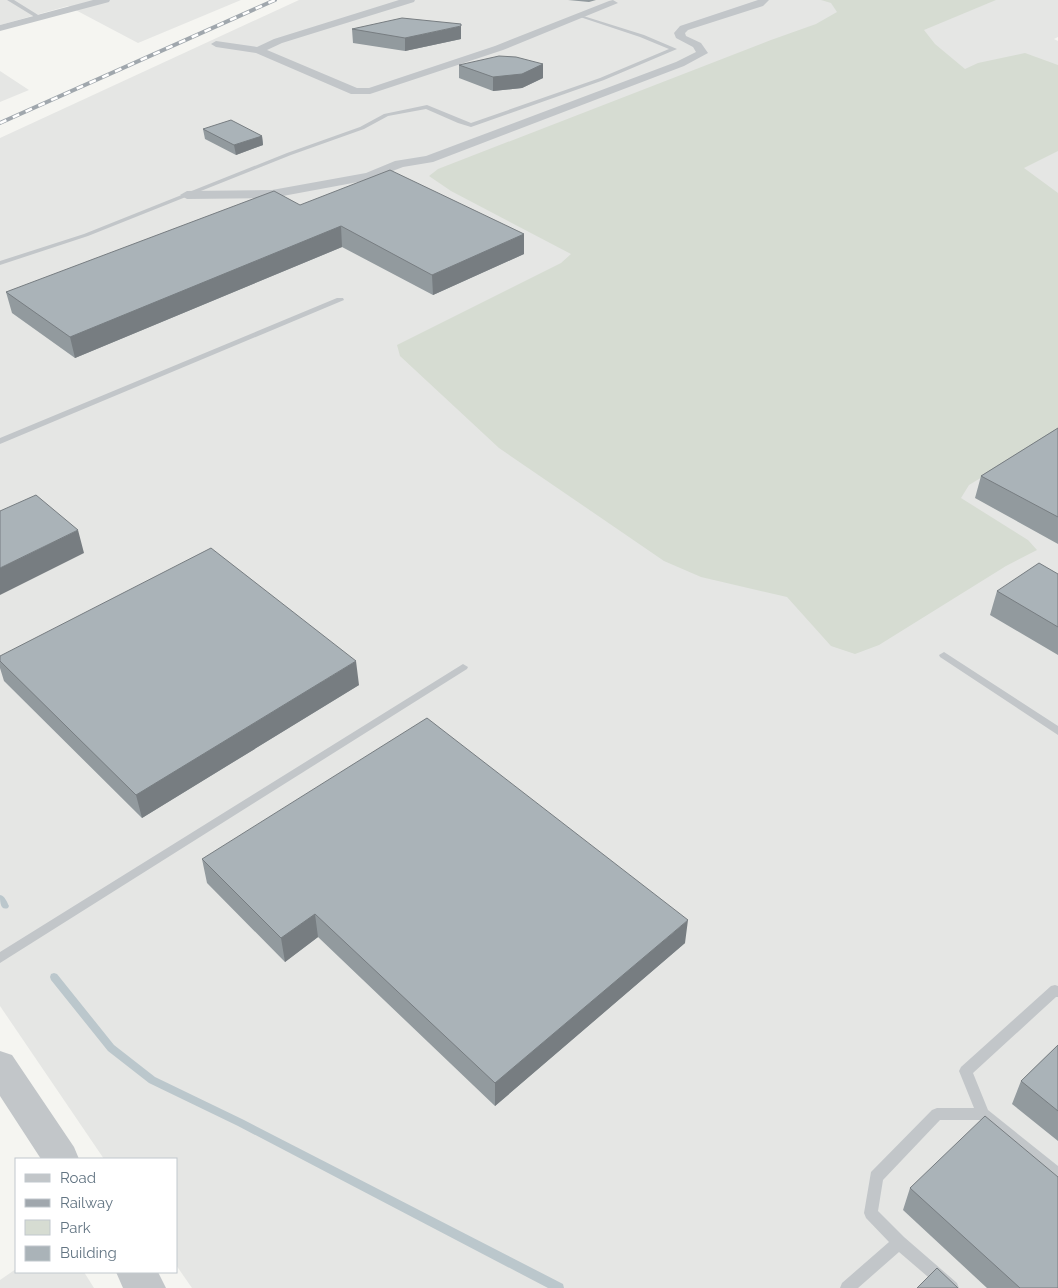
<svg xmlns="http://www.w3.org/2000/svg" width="1058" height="1288" font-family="Raleway,sans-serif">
<rect width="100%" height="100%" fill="#f5f5f1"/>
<path fill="#e5e6e4" d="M0 0H241L138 43 68 6 0 25Z
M299 0H1058V37L1054 39 1058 41V1288H192L176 1265V1159H104L0 1006V138Z
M0 71 29 90 0 102Z
M16 1269V1272H84L94 1288H0V1280Z"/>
<path fill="#d6dcd2" d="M821 0H996L924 30 935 44 965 69 978 63 1025 53 1058 65V151L1024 168 1058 193V431L969 485 961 498 1028 540 1037 550 1006 566 879 645 855 654 831 646 787 597 701 577 664 561 499 448 400 356 397 345 561 263 571 254 451 191 429 176 438 169 771 40 816 24 837 12 831 3Z"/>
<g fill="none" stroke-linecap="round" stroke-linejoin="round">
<path fill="#bbc7cc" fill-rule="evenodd" d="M0 895C5 896 7 902 9 906L8 908C0 911 0 901 0 895Z
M54 973 57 974 114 1045 155 1077 244 1120 563 1284 564 1288H548L238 1126 149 1083 108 1051 51 980 50 977 51 974Z"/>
<path fill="#c2c6c9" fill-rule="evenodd" d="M7 0H14L43 18 38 19Z
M577 14 644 35 677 49 604 80 471 127 458 123 426 109 388 116 364 129 291 155 88 236 0 265V261L84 234 287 153 360 127 384 114 427 105 471 123 600 78 669 49 640 37 577 16Z
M337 298H343L344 300 0 444V438Z
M944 652 1058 726V735L940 657 939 655Z
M463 664 468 667 467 669 0 963V952Z
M1055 985 1058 986V997H1056L973 1073 988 1110 1058 1166V1182L1053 1180 980 1120H940L883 1180 878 1211 904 1237 957 1283 959 1288H941L899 1252 858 1288H840L842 1283 889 1242 866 1218 864 1213 871 1172 932 1110 937 1108H974L959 1071 961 1067 1051 986Z"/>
<path fill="#c2c6c9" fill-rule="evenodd" d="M93 0H110L109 2 0 31V25Z
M399 0H415L414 2 282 43 267 50 357 88H369L495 46 609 1 613 0 618 3 503 50 370 94H351L256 53 216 47 211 44 216 41 257 47 274 39Z
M758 0H769L763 6 688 30 685 33 686 36 701 43 708 53 684 66 433 162 403 167 369 180 272 198 187 199 180 195 187 191 272 190 366 173 395 161 426 156 676 62 696 52 693 47 676 38 674 33 680 26Z"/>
<path fill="#c2c6c9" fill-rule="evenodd" d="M0 1051 12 1055 74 1147 79 1159H41L0 1096Z
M116 1272H158L166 1288H123Z"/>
<defs>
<path id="rail" d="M0 123 275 0"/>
</defs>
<use href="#rail" stroke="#a0a7ad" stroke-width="4"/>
<use href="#rail" stroke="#fff" stroke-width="2.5" stroke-dasharray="7" stroke-linecap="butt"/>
</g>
<path fill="#929a9e" d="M568 0H596L589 2Z
M352 29 461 39 405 51 353 43Z
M459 65 543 78 522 88 493 91 459 78Z
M203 129 262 136 263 145 236 155 205 139Z
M300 205 524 234V254L433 295 342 247 75 358 12 313 6 292Z
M1058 428V544L975 498 981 476Z
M1058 574V655L990 615 997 591Z
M0 656 359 685 142 818 4 681 0 668Z
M202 859 685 943 495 1106 318 937 285 962 207 883Z
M1058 1045V1141L1012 1104 1021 1081Z
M910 1188 1058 1288H987L903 1210Z"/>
<path fill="#777d81" d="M461 26V39L405 51V38Z
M543 64V78L522 88 493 91V77Z
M262 136 263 145 236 155 234 145Z
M341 226 342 247 75 358 70 337Z
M524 234V254L433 295 432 275Z
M78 530 84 553 0 595V568Z
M356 661 359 685 142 818 136 795Z
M315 914 318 937 285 962 281 938Z
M688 920 685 943 495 1106V1083Z"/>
<path fill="#aab3b8" stroke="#777d81" d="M402 18 461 24V26L405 38 352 29Z
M499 56 516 57 543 64 522 74 493 77 459 65Z
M231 120 262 136 234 145 203 129Z
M390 170 524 234 432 275 341 226 70 337 6 292 274 191 300 205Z
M1058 428V517L981 476Z
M36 495 78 530 0 568V511Z
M211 548 356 661 136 795 0 661V656Z
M1039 563 1058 574V627L997 591Z
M427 718 688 920 495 1083 315 914 281 938 202 859Z
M1058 1045V1111L1021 1081Z
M985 1116 1058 1177V1288H1020L910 1188Z
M937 1268 958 1288H917Z"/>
<rect x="15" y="1158" width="162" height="115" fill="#ffffff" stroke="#c1c8cd"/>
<rect x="25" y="1174" width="25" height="8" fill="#c2c6c9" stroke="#c1c8cd"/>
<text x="60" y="1183" font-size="15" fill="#637583">Road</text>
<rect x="25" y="1199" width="25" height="8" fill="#a0a7ad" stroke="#c1c8cd"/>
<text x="60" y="1208" font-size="15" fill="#637583">Railway</text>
<rect x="25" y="1220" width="25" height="15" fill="#d6dcd2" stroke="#c1c8cd"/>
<text x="60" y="1233" font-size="15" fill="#637583">Park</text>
<rect x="25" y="1246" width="25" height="15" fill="#aab3b8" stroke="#c1c8cd"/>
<text x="60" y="1258" font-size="15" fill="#637583">Building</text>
</svg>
